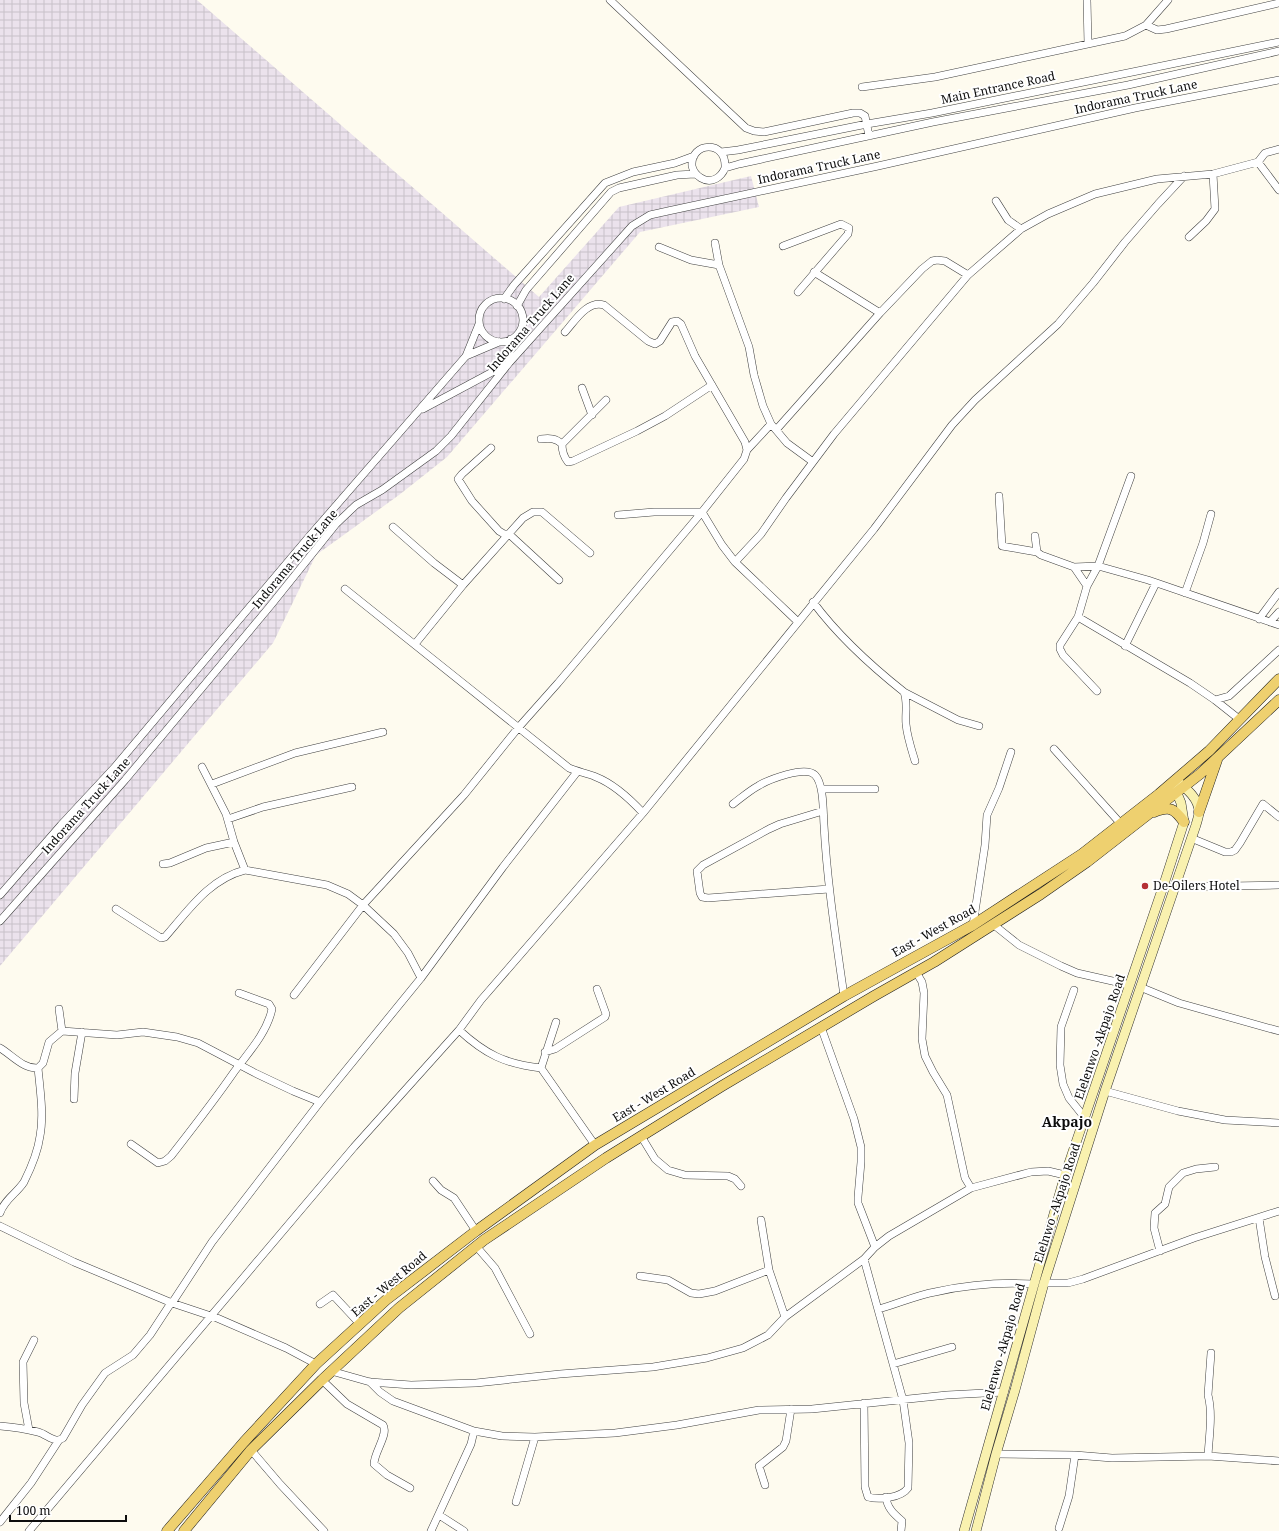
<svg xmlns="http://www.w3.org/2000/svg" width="1279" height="1531" font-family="'Noto Serif',serif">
<defs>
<pattern id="industrial-grid" width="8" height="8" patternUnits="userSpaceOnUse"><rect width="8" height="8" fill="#ebe2ec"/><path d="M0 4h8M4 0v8" fill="none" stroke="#c8c1c9"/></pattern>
</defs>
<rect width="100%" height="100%" fill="#fefbef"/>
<path fill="url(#industrial-grid)" d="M0 0H197L539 297 619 207 751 176 759 207 640 232 447 457 399 495 316 555 273 643 0 966Z"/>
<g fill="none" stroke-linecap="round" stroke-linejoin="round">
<defs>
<path id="street" d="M610 0 746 128 754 131 764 132 853 113H860L865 116 869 136
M1087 0 1088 44
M1146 25 1157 30 1166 29 1279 3
M862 87 935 77 1125 36 1146 25 1168 0
M721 152 738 150 867 124 932 113 1279 42
M1258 162 1279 190
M725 168C727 139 690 142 692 166 693 171 696 175 701 178 711 184 721 178 725 168L739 164 933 122 1128 85 1279 51
M996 201 1008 220 1021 229
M1189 237 1206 221 1215 209 1213 174
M715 243 719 265 749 347 754 375 763 406 771 424 787 443 813 462
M783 246 841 224 849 228 848 234 798 292
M659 247 691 260 719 265
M814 272 880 313
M479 320a22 22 0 1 1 44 0a22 22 0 1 1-44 0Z
M504 299 514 285 605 183 633 172 675 163 694 156
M517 306 526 290 611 192 619 188 677 175 695 174
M466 356 499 342
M582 388 592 415
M423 409 509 363 511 339
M776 430 880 313 922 269 932 261 937 260 945 261 968 275
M541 439C549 438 556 438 562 444 562 450 564 457 568 462L573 461 637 431 665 416 712 385
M562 444 606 400
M491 448 462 474 458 479 472 501 499 531 504 534H509L559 580
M747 450 771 424
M999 496 1002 546 1037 552
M702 512 722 545 735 562 797 621
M618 515 654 512H702
M393 527 434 563 463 585
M1035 536 1037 552 1041 555 1074 567 1087 586
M735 562 761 534 786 498 834 434 968 275 1021 229 1048 214 1095 194 1157 179 1213 174 1258 162 1265 153 1279 149
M1074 567 1098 566 1148 580 1279 625
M345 589 569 768C578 772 587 773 596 777 614 784 630 799 643 813
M1185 593 1203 543 1211 514
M813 602C839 637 870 665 904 692 908 703 905 713 906 724 907 736 911 748 915 761
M1078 617 1190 683 1215 700 1239 719
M1259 619 1279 592
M1270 622 1279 612
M415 644 463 585 523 518 533 512H542L590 553
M1125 646 1156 583
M1097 691 1063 655 1060 649V645L1078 617 1087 586 1098 566 1131 476
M904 692 958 720 979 726
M1215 700 1229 696 1279 650
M1054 749 1121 824
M202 767 226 814 234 842 245 870
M212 784 295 753 383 732
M822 789H875
M733 804C741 798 749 791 758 786 768 780 805 765 815 775 824 784 823 812 824 825 827 882 836 939 844 996
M823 811 780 824 769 829 703 865 697 871 700 893 702 897 708 898 829 889
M228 819 263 807 352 787
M1191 838 1225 852H1231L1235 850 1240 843 1263 804 1279 817
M163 864 170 863 206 848 234 842
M1174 887 1279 885
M0 895 61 825 114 768 307 539 466 356 479 324
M116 909 161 938 165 937C188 911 209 879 245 870L327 885 348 894 363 905 394 934 408 953 421 978
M0 921 125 780 271 605 336 524 356 505 382 490 436 451 451 436 509 363 632 226 650 215 668 211 878 166 1135 108 1279 80
M973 925 985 845 987 815 999 788 1011 752
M994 925 1019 945 1061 966 1077 973 1130 985
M916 972 922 982 924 993 922 1039 925 1056 933 1072 947 1095 963 1169 965 1178 971 1188
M1140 987 1179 1003 1279 1031
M1074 990 1061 1027 1060 1065 1063 1084 1069 1098 1085 1118
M294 995 363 905 464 795 518 728 558 683 702 512 744 459 747 450 745 442 695 356 681 324 677 321 672 322 660 341 655 344 648 341 604 305C587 300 575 321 565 332
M59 1009 62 1031
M821 1027 854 1119 861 1147V1162L858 1197V1203L875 1247
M459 1030C485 1054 505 1064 541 1068L595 1145
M0 1048C12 1055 23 1069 38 1068L43 1063 49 1042 62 1031 117 1035 143 1032 177 1037 198 1043 255 1073 293 1091 320 1102
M545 1052 555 1049 605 1017 606 1014 597 989
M541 1068 556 1022
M1105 1091 1178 1111 1225 1120 1279 1123
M74 1099 75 1073 82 1032
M641 1136 655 1159 668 1170 685 1175 728 1176 735 1179 741 1186
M131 1144 158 1163 165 1161 171 1156C192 1129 214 1101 234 1072 248 1053 267 1033 272 1009L269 1004 239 993
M433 1181 441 1190 454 1198 476 1231
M0 1213C4 1200 17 1193 24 1182 31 1168 38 1151 40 1136 44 1115 40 1089 38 1068
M1259 1218 1265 1257 1275 1296
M761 1220 769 1270 785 1317
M0 1226 74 1262 172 1303 217 1318 286 1348 316 1364
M476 1246 495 1268 530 1334
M1160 1251 1154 1228 1155 1213 1165 1204 1169 1187 1183 1173 1196 1169 1215 1167
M640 1276 668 1280 691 1293 699 1294 715 1291 769 1270
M1044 1283H1068L1083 1279 1194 1238 1279 1211
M320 1304 333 1295 360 1324
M879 1309C897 1304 917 1295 935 1292 967 1285 1001 1282 1034 1284
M893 1364 952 1347
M331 1371 370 1382 411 1385 476 1383 560 1374 653 1367 707 1358 743 1348 768 1335 785 1317 864 1259 875 1247 889 1236 971 1188 1031 1172 1048 1171 1065 1175
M322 1380 347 1404 383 1425C389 1434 374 1452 374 1464L387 1475 410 1488
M370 1382 380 1392 393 1401 474 1431 502 1436 535 1437 615 1433 677 1425 759 1410 812 1409 947 1395 1004 1392
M864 1403 865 1487 868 1497C879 1500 901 1498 908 1488L909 1443 903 1400 864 1259
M0 1426C13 1427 26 1429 38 1432 46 1434 52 1441 59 1440
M29 1430 24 1403 23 1362 34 1340
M251 1450 280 1484 324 1531
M996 1454 1075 1455 1112 1458 1208 1456 1279 1461
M1208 1456C1209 1437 1213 1414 1208 1395L1211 1353
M765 1485 759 1466 783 1447 786 1441 791 1409
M886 1497C887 1508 894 1514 902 1521L901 1531
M516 1502 535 1437
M439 1515 464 1531
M0 1522 31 1483 59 1440 63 1438 82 1405 105 1373 133 1355 150 1335 169 1306 172 1303 212 1242 320 1102 421 978 503 867 577 772
M1059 1528 1069 1496 1075 1455
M29 1531 354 1147 459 1030 481 1000 643 813 874 529 952 425 975 400 1058 324 1093 283 1125 242 1158 204 1184 176
M431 1531 471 1444 474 1431"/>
<path id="secondary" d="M964 1531 1065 1175 1164 884 1184 822 1181 803 1174 786
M976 1531 996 1454 1015 1390 1044 1283 1105 1091 1196 825C1197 821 1199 816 1199 812 1199 799 1187 789 1178 782"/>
<path id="primary" d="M1154 812C1170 806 1174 808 1184 822
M1199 812 1217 760
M167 1531 244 1442 316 1364 386 1300 476 1231 595 1145 844 996 973 925 1082 854 1159 794 1209 751 1279 679
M184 1531 251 1450 322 1380 399 1308 484 1240 606 1158 722 1086 874 996 934 962 1041 894 1087 862 1200 774 1279 700"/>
</defs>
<use href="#street" stroke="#404040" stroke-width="8"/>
<use href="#secondary" stroke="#2f2f2f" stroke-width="10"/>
<use href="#primary" stroke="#1e1e1e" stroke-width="11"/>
<use href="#street" stroke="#fff" stroke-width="7"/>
<use href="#secondary" stroke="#f9f1af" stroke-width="9"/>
<use href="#primary" stroke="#eed06f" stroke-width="10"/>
</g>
<circle fill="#b42f35" stroke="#fff" stroke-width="1.5" cx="1145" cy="886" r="4"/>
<g text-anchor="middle" stroke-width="4" stroke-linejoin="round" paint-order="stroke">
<g font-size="12" fill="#0d0d0d" stroke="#fff">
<text transform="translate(998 88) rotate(-12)" y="4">Main Entrance Road</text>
<text transform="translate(1136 97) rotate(-12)" y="4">Indorama Truck Lane</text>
<text transform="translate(819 167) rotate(-12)" y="4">Indorama Truck Lane</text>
<text transform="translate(531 323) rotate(-49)" y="4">Indorama Truck Lane</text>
<text transform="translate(295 559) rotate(-50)" y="4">Indorama Truck Lane</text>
<text transform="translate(86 806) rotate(-48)" y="4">Indorama Truck Lane</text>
<text transform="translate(934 931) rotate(-29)" y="4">East - West Road</text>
<text transform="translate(1100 1037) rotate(-71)" y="4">Elelenwo -Akpajo Road</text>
<text transform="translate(654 1095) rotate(-31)" y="4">East - West Road</text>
<text transform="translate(1057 1203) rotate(-72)" y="4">Elelnwo -Akpajo Road</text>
<text transform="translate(389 1284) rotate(-40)" y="4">East - West Road</text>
<text transform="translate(1003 1347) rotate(-74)" y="4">Elelenwo -Akpajo Road</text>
</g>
<g font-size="12" fill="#0d0d0d" stroke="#fff" text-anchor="start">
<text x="1153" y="890">De-Oilers Hotel</text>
</g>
<g font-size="14" font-weight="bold" fill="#0d0d0d" stroke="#fff">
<text x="1067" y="1127">Akpajo</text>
</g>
</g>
<path d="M10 1515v6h116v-6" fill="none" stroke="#0d0d0d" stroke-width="2"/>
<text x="16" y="1515" font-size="12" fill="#0d0d0d" stroke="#ffffff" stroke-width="3" paint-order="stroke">100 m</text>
</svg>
